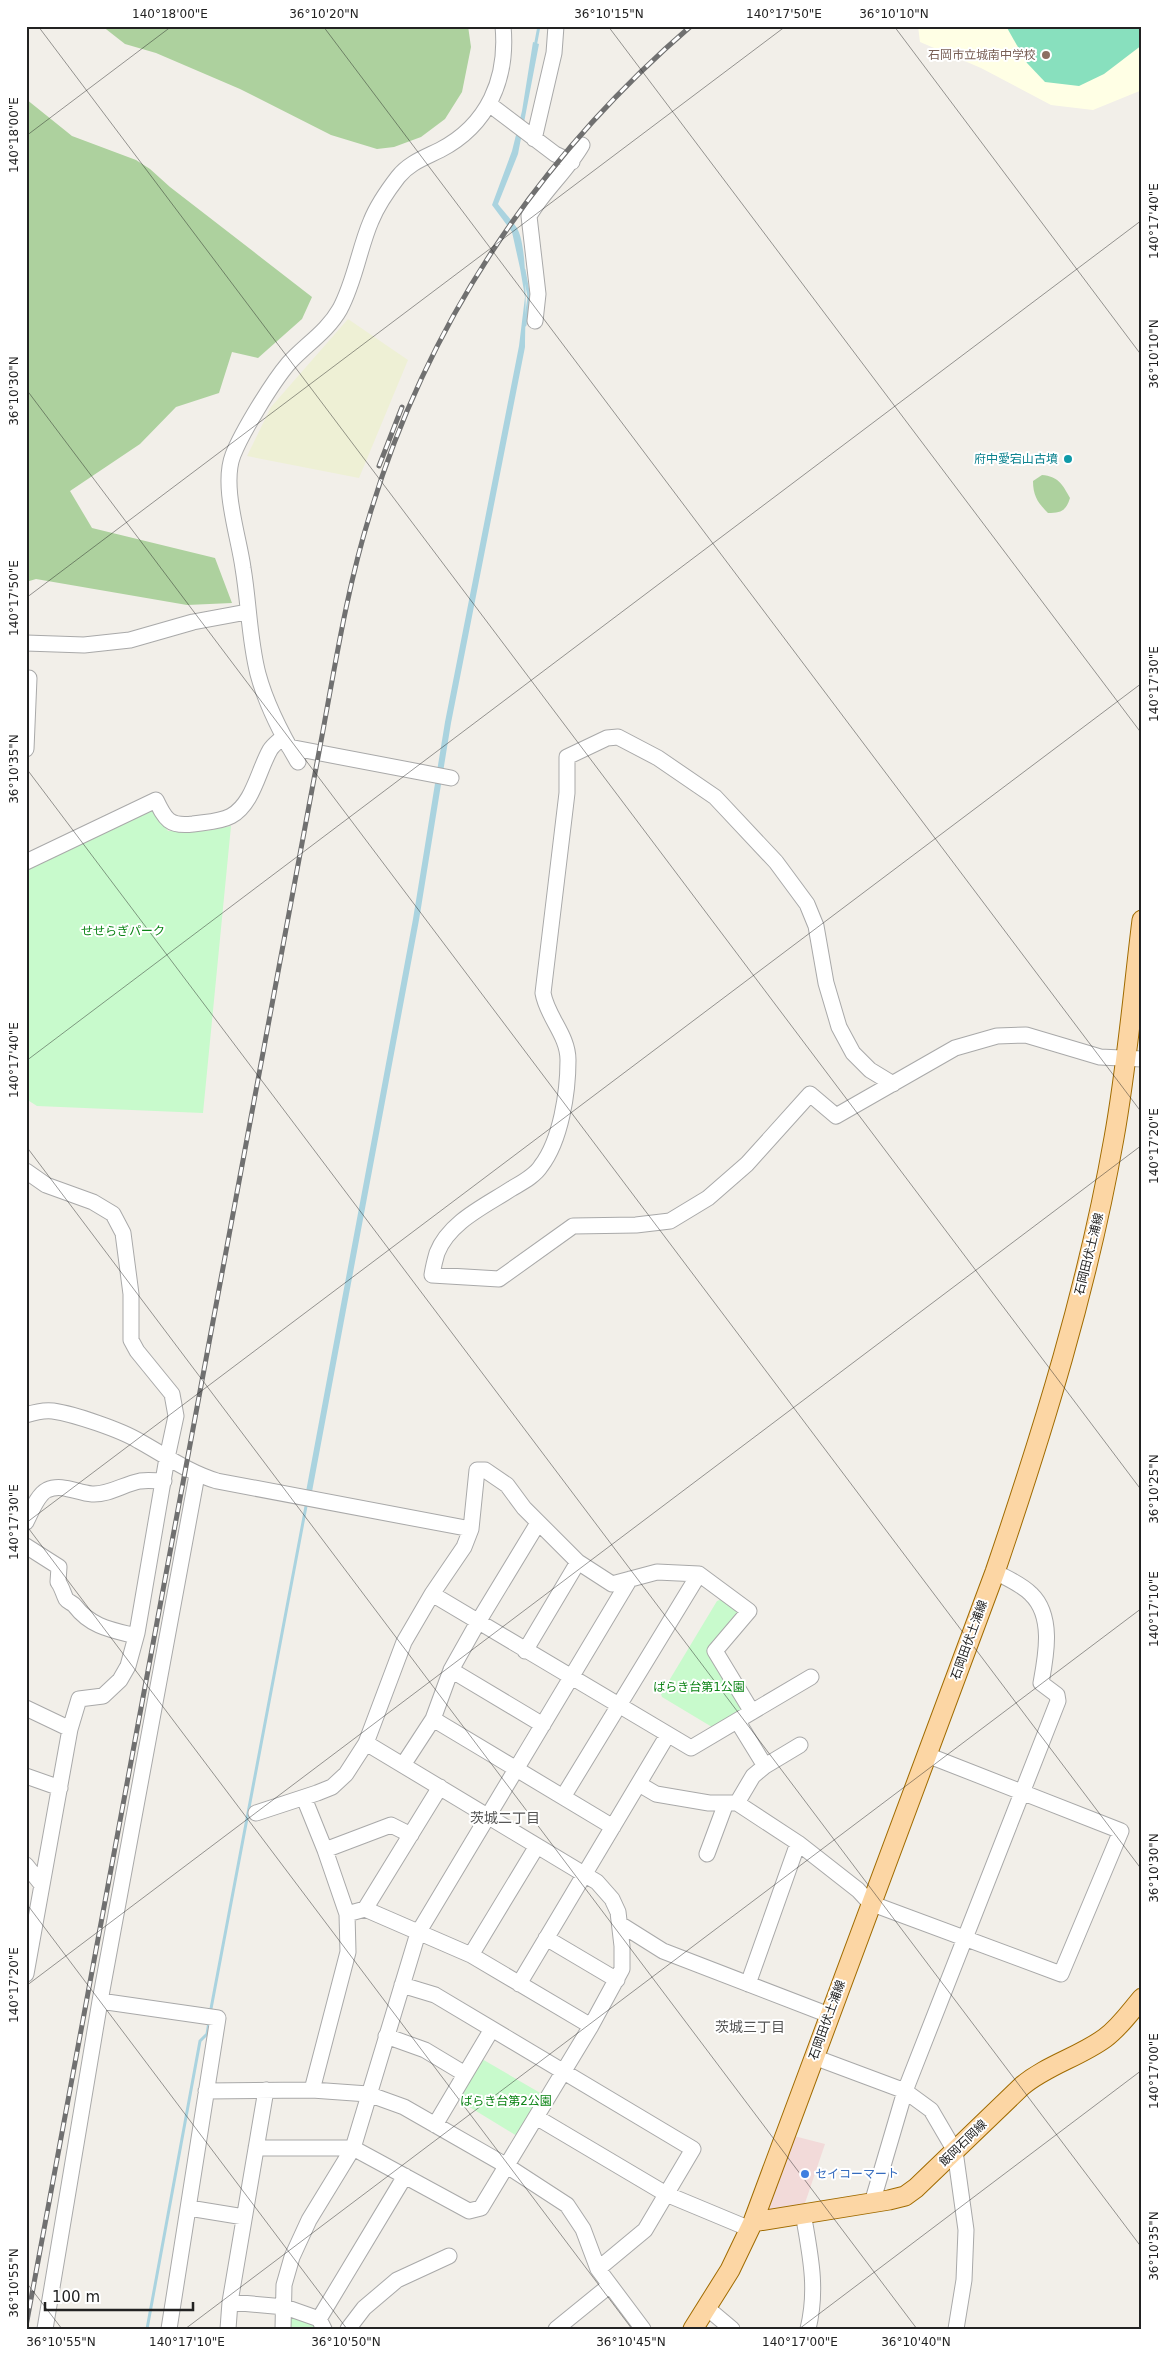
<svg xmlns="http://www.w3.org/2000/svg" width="1168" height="2355" font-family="'DejaVu Sans','Noto Sans JP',sans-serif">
<rect width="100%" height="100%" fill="#f2efe9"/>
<path fill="#f2dad9" d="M790 2135 825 2144 804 2206 770 2215 763 2209Z"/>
<path fill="#ffffe5" d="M918 26H1142V90L1093 110 1051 105 981 68 920 42Z"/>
<path fill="#eef0d5" d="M348 319 408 360 359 478 247 456 271 407Z"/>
<path fill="#add19e" d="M102 26H468L471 47 462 92 445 119 421 137 394 147 377 149 331 135 240 89 156 53 125 44Z
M26 99 72 136 136 160 150 169 170 187 312 297 302 319 258 358 232 352 219 393 176 407 140 444 70 491 92 528 215 558 232 603 187 605 36 579 26 582Z
M1042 475C1058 476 1063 485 1070 498 1066 511 1061 513 1048 513 1038 503 1033 496 1033 481Z"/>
<path fill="#c8facc" d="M153 809 168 831H206L231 826 203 1113 37 1106 26 1099V869Z
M722 1599 739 1611 711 1652 743 1711 712 1727 662 1697 661 1694 717 1601Z
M482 2059 542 2094 517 2136 458 2100Z
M293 2315 316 2322 320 2329H288L289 2317Z"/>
<path fill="#88e0be" d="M1006 26H1142V45L1104 74 1079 86 1045 82 1027 63Z"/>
<path fill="#aad3df" d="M533 42 539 44 518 154 498 204C504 212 512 220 517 228 529 249 525 322 525 347L451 723 419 920 311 1497H305L413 919 445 722 519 346 525 297 520 268 512 232 492 205 512 151 522 111Z"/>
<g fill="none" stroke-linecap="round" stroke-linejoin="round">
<path stroke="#aad3df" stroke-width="3" d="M535 47 539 26
M524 270 529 297 525 325
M210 2014 307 1501
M147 2329 200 2041 207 2034 209 2022"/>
<defs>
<path id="minor" d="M489 104 555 154 572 162
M534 139 554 53 556 26
M535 321 538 294 529 216C544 190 567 171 582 145
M26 643 84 645 130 640 193 622 247 612
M26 678H29L26 749
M289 747 451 778
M298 762C282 735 266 704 258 674 249 639 249 603 243 568 239 537 221 486 233 455 242 432 272 383 288 364 305 345 327 332 340 309 355 281 359 249 371 221 377 206 388 190 398 177 409 163 424 158 440 150 488 125 508 79 503 26
M26 862 156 800C165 819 169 827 193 824 206 822 220 822 231 816 253 804 258 771 270 750 273 745 279 741 283 737
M893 1084 870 1070 853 1053 839 1027 826 983 816 926 807 904 776 862 715 797 658 758 618 737 607 738 567 757V793L543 993C547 1017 568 1035 568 1060 568 1092 561 1140 541 1166 535 1176 521 1183 511 1189 485 1206 449 1222 437 1253 435 1260 433 1268 432 1275L499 1279 573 1226 636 1225 670 1221 708 1198 747 1164 810 1094 836 1116 955 1048 997 1036 1026 1035 1100 1057 1142 1059
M26 1171 46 1185 93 1202 113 1214 123 1233 131 1294V1340L137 1351 172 1394 176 1416 167 1458 137 1633 128 1666 120 1680 103 1696 79 1699 70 1729 26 1974
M26 1415C35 1412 44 1410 53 1411 74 1414 121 1430 139 1441 166 1456 188 1472 217 1481L471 1529
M26 1522C31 1513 37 1495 47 1490 62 1483 77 1493 92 1494 109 1495 124 1484 140 1481 148 1480 156 1481 164 1481
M26 1546 59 1567 58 1582C62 1587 63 1593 66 1599 68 1602 73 1603 75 1606 91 1627 112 1630 136 1636
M432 1594 691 1748 811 1677
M525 1651 578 1562
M451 1670 543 1725
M26 1708 70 1729
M433 1719 613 1827
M403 1765 433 1719 451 1670 478 1622 538 1523
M765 1766 800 1745
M26 1776 60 1788
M639 1784 656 1794 709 1803H737L798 1843 858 1890 870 1903 1061 1974 1121 1831 927 1755
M563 1797 699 1574
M304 1798 325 1850 347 1914 348 1952 312 2090
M737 1803 753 1776 765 1766 738 1722
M256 1813 317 1793 332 1787 346 1774 366 1743 404 1642 432 1594 464 1547 471 1529 477 1470H485L507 1485 524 1508 578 1562 612 1584 657 1572 699 1574 749 1611 715 1651 752 1712
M325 1850 391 1825 411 1835
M707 1854 726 1803
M26 1865 42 1885
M365 1909 440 1787
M347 1914 365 1909 471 1955 591 2026
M620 1924 663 1951 829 2015
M546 1938 617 1980
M471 1955 537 1846
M519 1984 667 1736
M748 1984 798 1843
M402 1985 435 1995 693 2149 645 2230 598 2269
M100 2001 218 2018 169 2329
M386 2036 425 2050 465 2074
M814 2057 905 2091 931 2110 955 2151 966 2230 964 2280 956 2329
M206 2091 312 2090 368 2094 404 2107 507 2166 567 2205 583 2229 598 2269 643 2329
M536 2117 666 2194 750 2229
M435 2125 492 2029
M256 2148H353L469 2211 481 2208 591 2026 622 1969V1946L618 1912 612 1899 597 1882 366 1743
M872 2203 905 2091 1058 1701 1057 1695 1041 1683C1046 1656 1054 1616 1031 1594 1021 1584 1007 1578 995 1572
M189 2208 244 2217
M803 2213C810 2254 818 2288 808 2329
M230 2302 285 2307 319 2319 324 2329
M707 2308 732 2329
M319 2319 405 2176
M45 2329 100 2001 197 1475
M228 2329 230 2302 266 2090
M283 2329 284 2285 292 2257 309 2220 353 2148 418 1933 630 1579
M348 2329 364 2308 397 2280 449 2256
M556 2329 609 2286"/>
<path id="major" d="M753 2222 889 2200 905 2196 916 2188 1022 2086C1047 2065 1079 2057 1105 2038 1120 2027 1130 2012 1142 1998
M693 2329 730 2270 753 2222 995 1572C1043 1431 1088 1286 1114 1138 1127 1066 1133 993 1142 920"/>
</defs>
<use href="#minor" stroke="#a9a9a9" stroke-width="17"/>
<use href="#major" stroke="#a06b00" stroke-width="21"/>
<use href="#minor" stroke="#fff" stroke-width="15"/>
<use href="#major" stroke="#fcd6a4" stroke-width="19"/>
<defs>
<path id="rail" d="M379 466 402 407
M26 2326 319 752C334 673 346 591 370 514 428 321 539 157 691 26"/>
</defs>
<use href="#rail" stroke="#707070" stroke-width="5"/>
<use href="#rail" stroke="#fff" stroke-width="3" stroke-dasharray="9" stroke-linecap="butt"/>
</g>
<path fill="none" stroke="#222" stroke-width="1" stroke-opacity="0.45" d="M38 26 1142 1491M323 26 1142 1113M608 26 1142 734M894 26 1142 356M26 136 172 26M26 389 1142 1870M26 598 786 26M26 768 1142 2248M26 1061 1142 220M26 1146 917 2329M26 1523 1142 683M26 1525 632 2329M26 1903 347 2329M26 1986 1142 1145M26 2282 62 2329M185 2329 1142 1608M799 2329 1142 2070"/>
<circle fill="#8d6e63" stroke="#fff" stroke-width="2" cx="1046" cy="55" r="5"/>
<circle fill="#0f9aa8" stroke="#fff" stroke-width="2" cx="1068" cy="459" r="5"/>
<circle fill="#3f7fe0" stroke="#fff" stroke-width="2" cx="805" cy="2174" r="5"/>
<g text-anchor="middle" stroke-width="4" stroke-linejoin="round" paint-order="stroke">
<g font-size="12" fill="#785e54" stroke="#fff" text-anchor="end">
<text x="1036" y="59">石岡市立城南中学校</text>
</g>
<g font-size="12" fill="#0d838f" stroke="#fff" text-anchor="end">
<text x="1058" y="463">府中愛宕山古墳</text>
</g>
<g font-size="12" fill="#0c8416" stroke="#fff">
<text x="123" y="935">せせらぎパーク</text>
<text x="699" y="1691">ばらき台第1公園</text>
<text x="506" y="2105">ばらき台第2公園</text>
</g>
<g font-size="12" fill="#222" stroke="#fff">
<text transform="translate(1089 1254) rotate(-76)" y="4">石岡田伏土浦線</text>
<text transform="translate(969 1640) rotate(-70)" y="4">石岡田伏土浦線</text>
<text transform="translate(827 2020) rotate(-70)" y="4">石岡田伏土浦線</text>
<text transform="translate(963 2143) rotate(-44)" y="4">飯岡石岡線</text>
</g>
<g font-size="12" fill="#366cbe" stroke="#fff" text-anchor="start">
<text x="815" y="2178">セイコーマート</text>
</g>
<g font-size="14" fill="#555" stroke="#fff">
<text x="505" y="1823">茨城二丁目</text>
<text x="750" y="2032">茨城三丁目</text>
</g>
</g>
<rect width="1168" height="2355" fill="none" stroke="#ffffff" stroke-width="55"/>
<path d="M45 2302v8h148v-8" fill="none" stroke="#222222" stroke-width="2.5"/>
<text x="52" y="2302" font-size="15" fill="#222222" stroke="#ffffff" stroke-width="4" paint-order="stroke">100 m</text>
<rect x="28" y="28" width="1112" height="2300" fill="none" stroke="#222" stroke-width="2"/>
<g font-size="12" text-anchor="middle" fill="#222">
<text x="170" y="18">140°18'00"E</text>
<text x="324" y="18">36°10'20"N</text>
<text x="609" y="18">36°10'15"N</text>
<text x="784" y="18">140°17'50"E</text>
<text x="894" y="18">36°10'10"N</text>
<text transform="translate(14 135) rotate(-90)" y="4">140°18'00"E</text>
<text transform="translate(1154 221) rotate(-90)" y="4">140°17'40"E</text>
<text transform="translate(1154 354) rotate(-90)" y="4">36°10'10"N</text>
<text transform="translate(14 391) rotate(-90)" y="4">36°10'30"N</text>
<text transform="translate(14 598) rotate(-90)" y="4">140°17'50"E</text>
<text transform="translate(1154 684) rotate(-90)" y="4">140°17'30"E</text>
<text transform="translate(14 769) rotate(-90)" y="4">36°10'35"N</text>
<text transform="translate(14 1060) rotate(-90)" y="4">140°17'40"E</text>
<text transform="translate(1154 1146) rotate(-90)" y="4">140°17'20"E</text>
<text transform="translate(1154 1489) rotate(-90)" y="4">36°10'25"N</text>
<text transform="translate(14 1522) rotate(-90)" y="4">140°17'30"E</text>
<text transform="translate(1154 1609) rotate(-90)" y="4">140°17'10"E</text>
<text transform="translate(1154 1868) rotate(-90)" y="4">36°10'30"N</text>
<text transform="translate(14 1985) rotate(-90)" y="4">140°17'20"E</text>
<text transform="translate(1154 2071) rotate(-90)" y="4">140°17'00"E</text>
<text transform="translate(1154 2246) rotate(-90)" y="4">36°10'35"N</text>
<text transform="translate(14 2283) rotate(-90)" y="4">36°10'55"N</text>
<text x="61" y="2346">36°10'55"N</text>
<text x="187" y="2346">140°17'10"E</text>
<text x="346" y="2346">36°10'50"N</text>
<text x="631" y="2346">36°10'45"N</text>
<text x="800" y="2346">140°17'00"E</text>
<text x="916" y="2346">36°10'40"N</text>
</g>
</svg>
